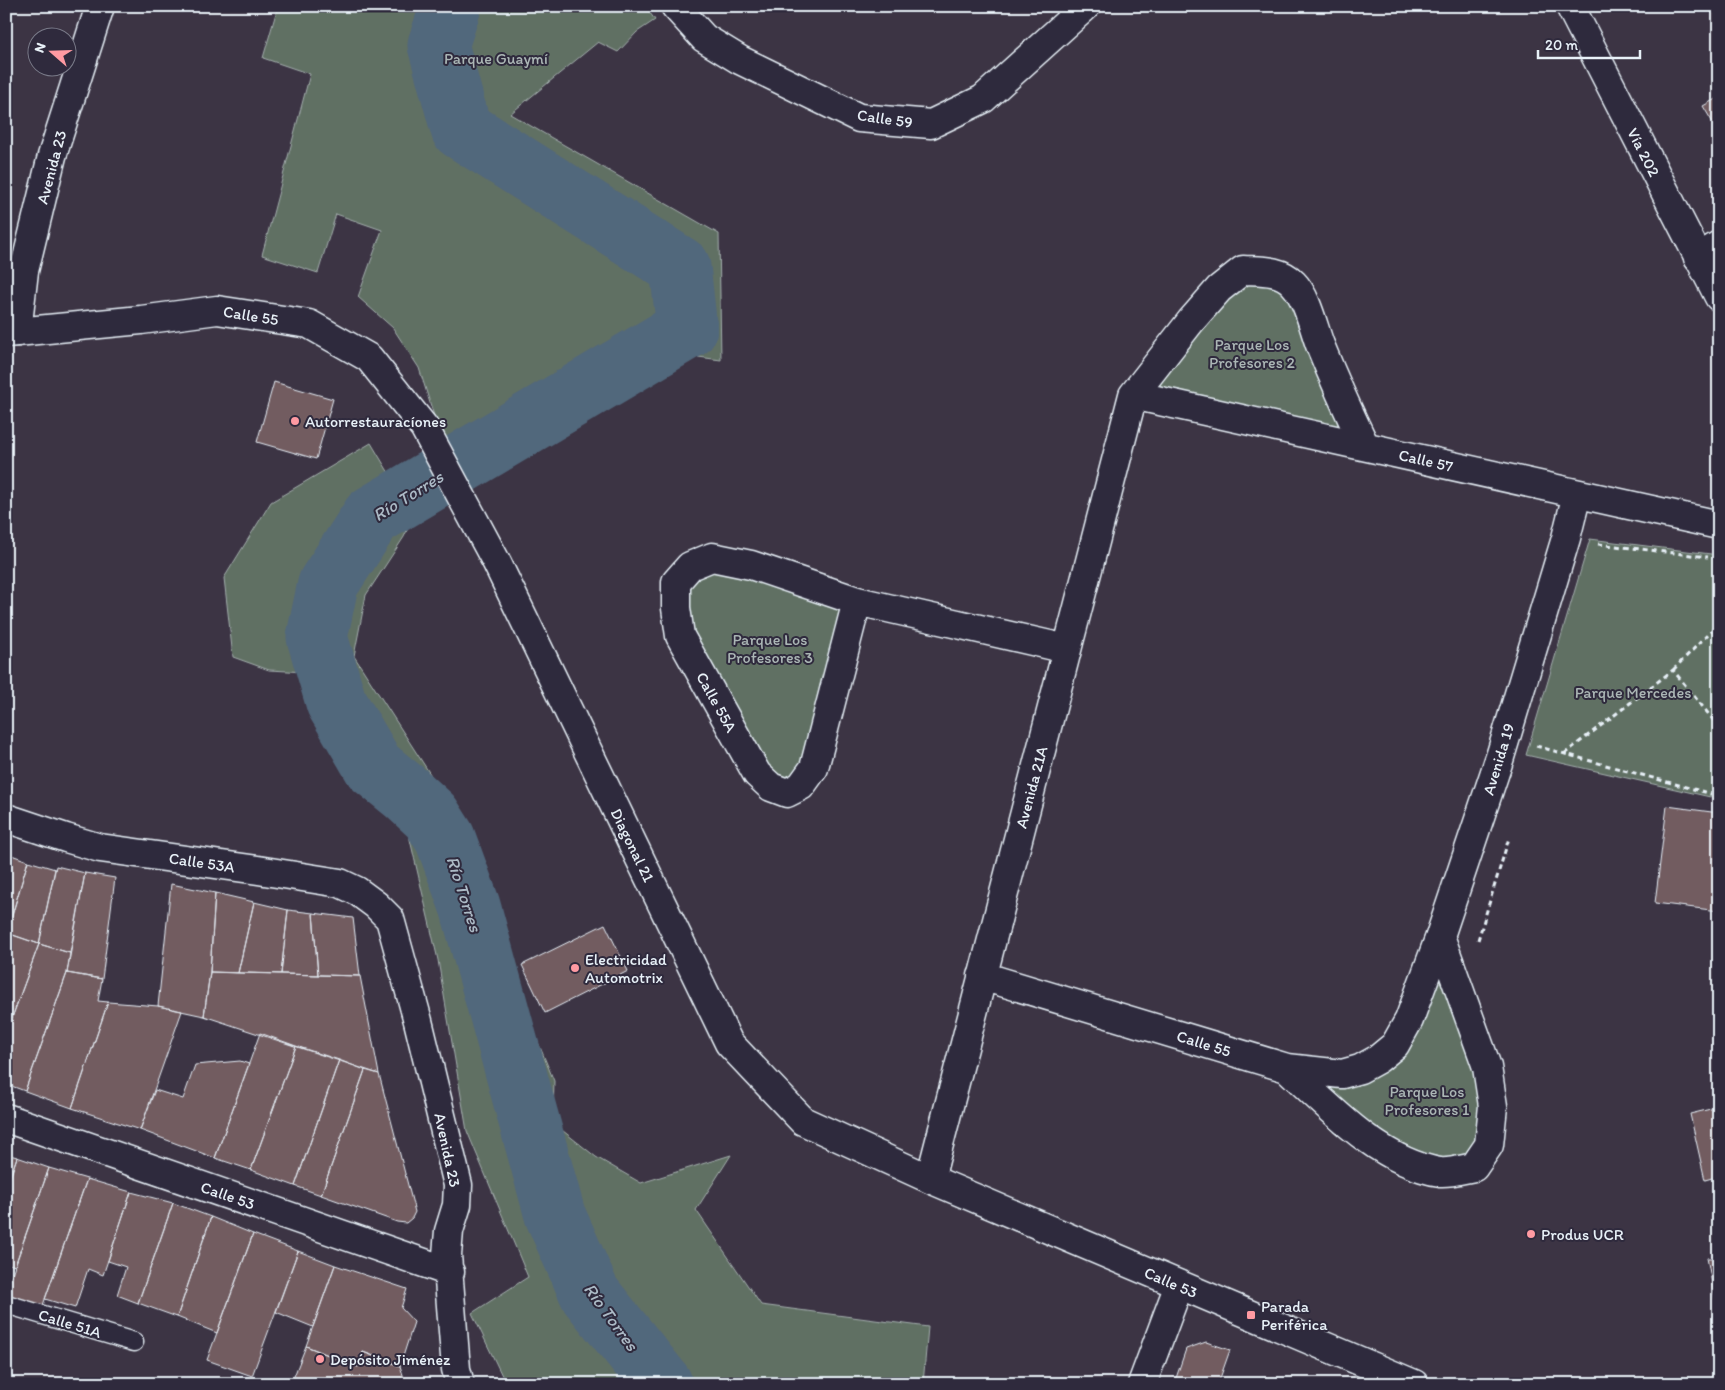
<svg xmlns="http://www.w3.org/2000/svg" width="1725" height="1390" font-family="Itim,sans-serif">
<rect width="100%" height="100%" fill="#3c3444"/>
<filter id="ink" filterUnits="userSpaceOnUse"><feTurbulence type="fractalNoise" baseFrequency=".02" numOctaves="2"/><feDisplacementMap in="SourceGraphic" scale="10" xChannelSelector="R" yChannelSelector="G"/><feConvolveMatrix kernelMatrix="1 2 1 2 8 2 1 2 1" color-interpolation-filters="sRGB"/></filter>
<g filter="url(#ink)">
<path fill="#616f64" stroke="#a4b0ae" d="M278 6H645L655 20 637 32 618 52 598 42 510 114 719 234 721 360 683 355 595 409 457 489 419 368 393 328 358 297 382 230 336 214 318 273 262 255 310 74 263 58Z
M1276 272 1365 446 1133 395 1219 289Z
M371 443 414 515 404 537 366 595 354 656 463 825 482 906 554 1081 553 1123 596 1157 641 1183 731 1155 696 1210 761 1305 928 1327 923 1384H506L472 1313 528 1277 467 1131 438 960 408 831 370 777 306 672 269 670 233 657 224 578 271 502Z
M1590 539 1719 555V799L1526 755Z
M690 566 857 601 814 768 771 787 680 636Z
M1440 936 1487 1067 1474 1167 1412 1164 1287 1068 1378 1059Z"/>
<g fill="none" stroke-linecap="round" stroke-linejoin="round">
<path stroke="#51677c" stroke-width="61" d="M451 6 438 45 461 129 680 267 687 329 372 516 328 584 317 637 336 702 374 767 406 793 431 816 445 838 470 906 555 1215 590 1294 662 1384"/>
</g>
<path fill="#725b61" stroke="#e8f1f8" d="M1719 97V133L1703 106Z
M274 382 333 399 316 459 257 442Z
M1667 806 1719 813V911L1655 903Z
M6 853 28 861 6 935Z
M28 861 55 869 39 944 7 933Z
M56 866 85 873 70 953 39 944Z
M85 873 115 878 102 979 67 973Z
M171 884 215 893 210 972 204 1016 158 1006Z
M215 893 254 902 238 973 210 972Z
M254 902 288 910 281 974 238 973Z
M288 910 313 913 318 975 281 974Z
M313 913 353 918 360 976 318 975Z
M605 924 628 971 545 1013 522 965Z
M7 933 39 944 6 1034V935Z
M39 944 70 953 67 973 25 1091 6 1084V1034Z
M210 972 360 976 379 1074 204 1016Z
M67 973 102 979 98 1001 108 1002 72 1108 25 1091Z
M108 1002 158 1006 182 1011 140 1130 72 1108Z
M260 1033 296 1046 251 1170 215 1158Z
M296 1046 339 1060 295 1186 251 1170Z
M339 1060 365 1070 321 1195 295 1186Z
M240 1061 249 1064 215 1158 140 1130 155 1090 183 1099 195 1065Z
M365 1070 379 1074 415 1212 412 1218 406 1223 397 1222 321 1195Z
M1719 1107V1176L1705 1180 1690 1114Z
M6 1154 17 1157 6 1189Z
M17 1157 49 1168 15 1266 6 1263V1189Z
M49 1168 87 1179 42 1308 6 1296V1291Z
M87 1179 131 1192 103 1275 88 1269 75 1308 45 1299Z
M131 1192 173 1203 138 1303 117 1295 126 1267 108 1261Z
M173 1203 211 1217 177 1317 138 1303Z
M211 1217 253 1234 217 1333 177 1317Z
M253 1234 298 1251 252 1376 207 1360Z
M298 1251 335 1265 313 1327 276 1312Z
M1707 1258H1719V1318Z
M335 1265 407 1289 401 1308 414 1322 400 1366 363 1352 358 1367 306 1346Z
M1206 1342 1230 1350 1218 1384H1174L1186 1349Z
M306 1346 358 1367 363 1352 400 1366 406 1384H291Z"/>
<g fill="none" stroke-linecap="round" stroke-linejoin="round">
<defs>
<path id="lane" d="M6 1304 134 1342"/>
<path id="street" d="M675 6 704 38 740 60 859 118 931 124 983 99 1086 6
M1698 258 1719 245
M17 332 24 271 52 156 100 6
M1133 395 1719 525
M857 601 814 768 801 786 787 793 771 787 757 774 680 636 676 608V582L690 566 712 557 751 565 857 601 1067 649
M6 818 66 838 100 848 258 870 340 883 357 891 376 905 390 919 418 1021 458 1185 457 1205 449 1231 447 1255 456 1369 460 1384
M982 976 1287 1068 1342 1074 1360 1069 1378 1059 1395 1045 1409 1020 1440 936 1500 757 1566 538 1577 494
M1287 1068C1329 1107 1381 1163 1440 1172 1450 1173 1463 1169 1474 1167L1489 1145 1493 1106 1487 1067 1440 936
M6 1118 450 1272
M930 1179 1133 395 1191 321 1219 289 1243 270C1260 271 1280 269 1293 283 1307 297 1313 326 1320 345 1334 380 1349 413 1365 446
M1142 1384 1179 1285"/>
<path id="secondary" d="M1570 6 1719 297
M6 333 141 320 217 310 309 324 369 358 424 427 497 563 729 1043 803 1121 930 1179 1414 1384"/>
</defs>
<use href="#lane" stroke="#e8f1f8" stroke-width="21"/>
<use href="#street" stroke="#e8f1f8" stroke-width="31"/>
<use href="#secondary" stroke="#e8f1f8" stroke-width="31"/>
<path stroke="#e8f1f8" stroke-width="3" stroke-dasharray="5 4" stroke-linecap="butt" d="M1598 544 1708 557
M1673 670 1719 623
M1536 746 1719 796
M1564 754 1673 670 1719 727
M1478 940 1509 838"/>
<use href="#lane" stroke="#2f2a3d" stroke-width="18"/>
<use href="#street" stroke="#2f2a3d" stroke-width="28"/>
<use href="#secondary" stroke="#2f2a3d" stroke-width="28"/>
</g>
</g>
<g fill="#ff9aa2" stroke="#2f2a3d" stroke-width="2">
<circle cx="295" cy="421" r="5"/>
<circle cx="575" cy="968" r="5"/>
<circle cx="1531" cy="1234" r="5"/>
<rect x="1246" y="1310" width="10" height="10" rx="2.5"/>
<circle cx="320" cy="1359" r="5"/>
</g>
<g text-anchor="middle" stroke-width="4" stroke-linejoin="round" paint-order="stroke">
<g font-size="16" fill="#abb6b5" stroke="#2f2a3d">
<text x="496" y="64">Parque Guaymí</text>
<text x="1252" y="350">Parque Los<tspan x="1252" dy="18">Profesores 2</tspan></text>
<text x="770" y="645">Parque Los<tspan x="770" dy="18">Profesores 3</tspan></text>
<text x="1633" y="698">Parque Mercedes</text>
<text x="1427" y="1097">Parque Los<tspan x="1427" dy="18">Profesores 1</tspan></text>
</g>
<g font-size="16" fill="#e8f1f8" stroke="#2f2a3d">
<text transform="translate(885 118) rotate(8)" y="6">Calle 59</text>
<text transform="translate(1644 152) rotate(63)" y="6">Vía 202</text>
<text transform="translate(51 167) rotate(-75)" y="6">Avenida 23</text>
<text transform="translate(251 315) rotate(9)" y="6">Calle 55</text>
<text transform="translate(1426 460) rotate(13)" y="6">Calle 57</text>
<text transform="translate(717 702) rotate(61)" y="6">Calle 55A</text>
<text transform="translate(1498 759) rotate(-73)" y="6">Avenida 19</text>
<text transform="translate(1031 787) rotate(-75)" y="6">Avenida 21A</text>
<text transform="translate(633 845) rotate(64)" y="6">Diagonal 21</text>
<text transform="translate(202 862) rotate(8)" y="6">Calle 53A</text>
<text transform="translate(1204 1043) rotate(17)" y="6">Calle 55</text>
<text transform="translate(448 1150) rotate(78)" y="6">Avenida 23</text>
<text transform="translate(228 1195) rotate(19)" y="6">Calle 53</text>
<text transform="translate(1171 1282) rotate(23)" y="6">Calle 53</text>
<text transform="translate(70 1323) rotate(17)" y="6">Calle 51A</text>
</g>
<g font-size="16" fill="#e8f1f8" stroke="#2f2a3d" text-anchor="start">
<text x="305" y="427">Autorrestauracíones</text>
<text x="585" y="965">Electricidad<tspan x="585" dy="18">Automotrix</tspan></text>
<text x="1541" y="1240">Produs UCR</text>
<text x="1261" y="1312">Parada<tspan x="1261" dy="18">Periférica</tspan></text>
<text x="330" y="1365">Depósito Jiménez</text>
</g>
<g font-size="18" font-style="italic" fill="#acbac6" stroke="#2f2a3d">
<text transform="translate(408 496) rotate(-32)" y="6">Río Torres</text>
<text transform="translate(464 894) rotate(72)" y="6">Río Torres</text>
<text transform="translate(611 1317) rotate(54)" y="6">Río Torres</text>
</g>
</g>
<rect width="1725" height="1390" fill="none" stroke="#2f2a3d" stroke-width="25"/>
<rect x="12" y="12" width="1700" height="1365" fill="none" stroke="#e8f1f8" stroke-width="2" filter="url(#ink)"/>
<g transform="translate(52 52) rotate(290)"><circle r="24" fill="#2f2a3d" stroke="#797a88"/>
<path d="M0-4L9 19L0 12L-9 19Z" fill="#ff9aa2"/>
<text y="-8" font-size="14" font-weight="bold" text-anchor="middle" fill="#e8f1f8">N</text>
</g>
<path d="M1538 50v8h102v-8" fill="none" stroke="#e8f1f8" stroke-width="2.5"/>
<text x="1545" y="50" font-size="15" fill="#e8f1f8" stroke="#2f2a3d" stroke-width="4" paint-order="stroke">20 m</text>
</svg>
